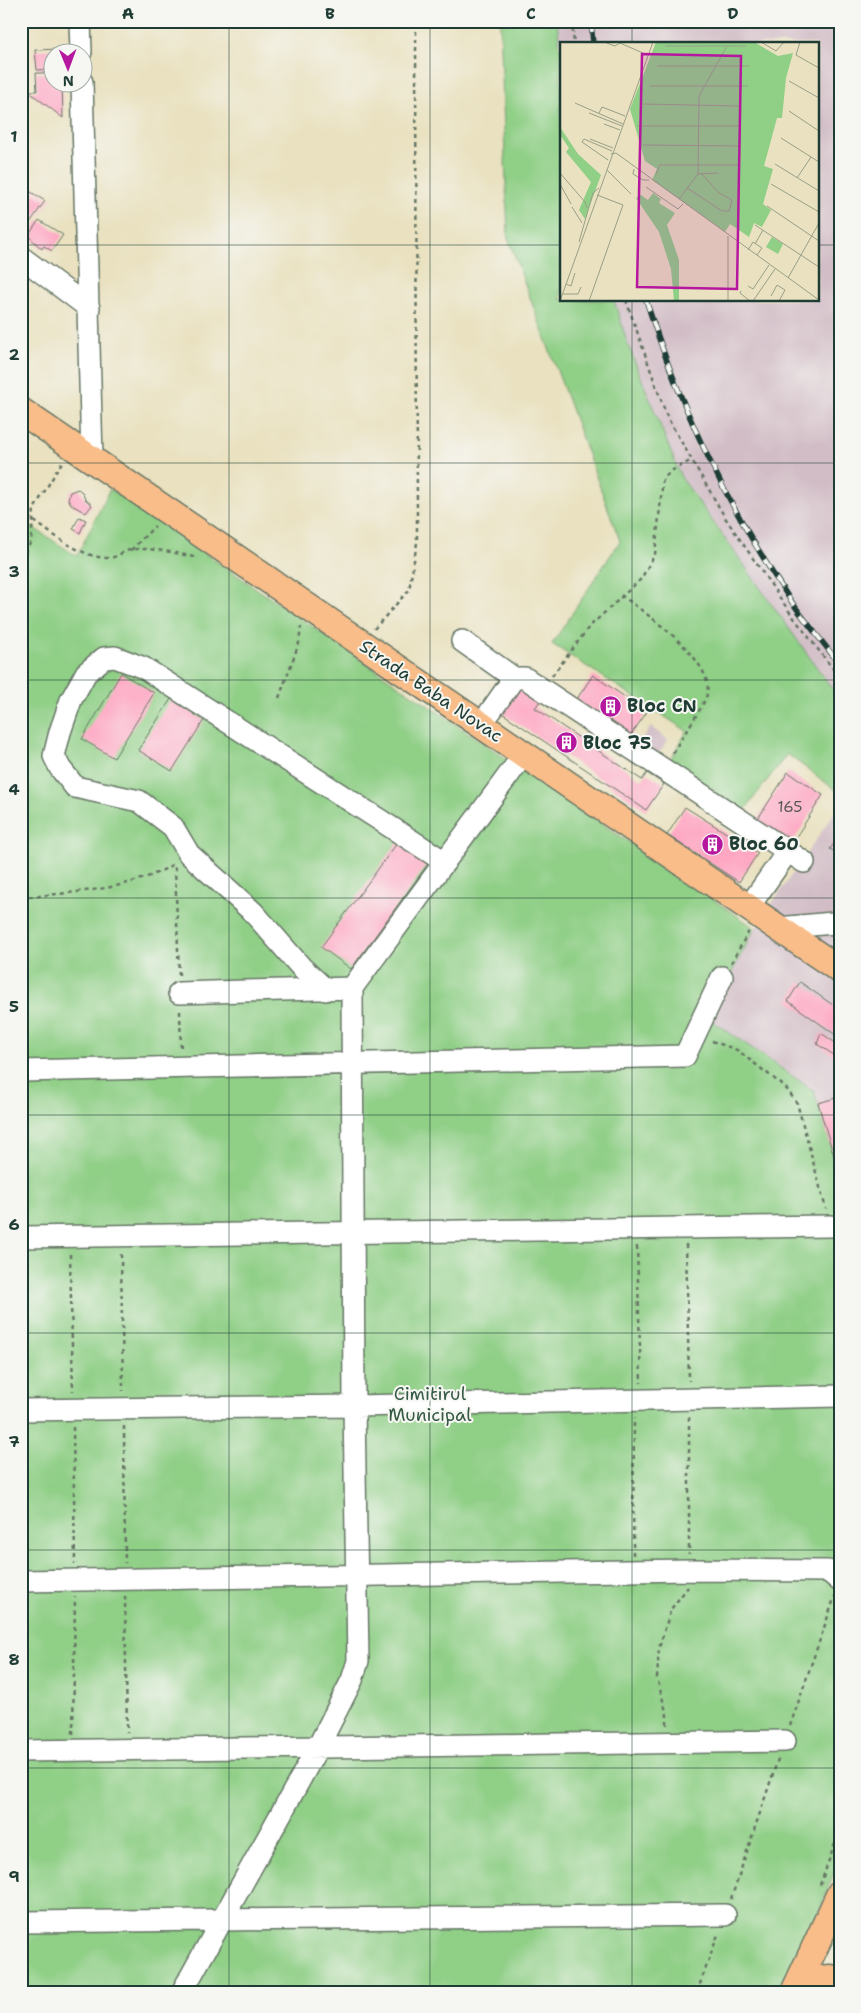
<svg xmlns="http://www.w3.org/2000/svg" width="861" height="2013" font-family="'Shantell Sans',sans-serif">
<rect width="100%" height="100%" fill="#f6f6f2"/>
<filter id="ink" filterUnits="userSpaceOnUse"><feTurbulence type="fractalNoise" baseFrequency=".02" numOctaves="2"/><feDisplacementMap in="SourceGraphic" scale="10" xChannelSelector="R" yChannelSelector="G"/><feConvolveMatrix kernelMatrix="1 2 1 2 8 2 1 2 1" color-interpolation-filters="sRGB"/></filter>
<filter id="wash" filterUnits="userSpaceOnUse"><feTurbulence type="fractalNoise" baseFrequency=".0096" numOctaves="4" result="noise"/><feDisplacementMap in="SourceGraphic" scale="20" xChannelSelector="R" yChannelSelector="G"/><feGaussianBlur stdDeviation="1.12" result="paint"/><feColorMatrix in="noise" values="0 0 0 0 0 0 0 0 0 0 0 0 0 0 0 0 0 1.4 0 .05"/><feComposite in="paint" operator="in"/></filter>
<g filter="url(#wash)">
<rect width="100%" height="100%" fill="#e9e1bf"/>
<path fill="#f7cfd1" d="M23 179 52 199 21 239V181Z"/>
<path fill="#d2bdc6" d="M557 21H840V700L681 477 628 345 614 300H817V44H561V56Z
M651 727 668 740 658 754 641 741Z
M840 805V1173L814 1091 708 1018 755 928Z"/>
<path fill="#8fcf86" stroke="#57865d" d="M500 21H557L561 56V300H614L628 345 681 477 840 700V793L787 754 744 811 669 762 687 731 552 644 620 541 508 238Z
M110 489 755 928 708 1018 814 1091 840 1174V1857L788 1992H21V520L77 556Z"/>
<g id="blocks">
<path fill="#fea6c2" d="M60 49V52H52V69L37 70 35 50Z
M36 73H52V82H62L63 118 28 91H37Z
M23 187 45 201 29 224 21 219V190Z
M39 220 63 235 52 251 44 246 42 249 28 236Z
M78 489 82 492 85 499 92 505 86 513 72 505 68 500 70 492Z
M79 517 86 520 80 533 73 529Z
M121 673 154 693 114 758 82 739Z
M593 675 647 712 630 736 576 700Z
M519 687 540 701 535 708 642 780 647 773 664 784 646 810 502 713Z
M171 699 204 720 172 771 138 750Z
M788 772 823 795 792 843 757 820Z
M685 807 758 853 739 882 667 835Z
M840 835V855L830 849Z
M400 839 430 861 351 969 321 947Z
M800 982 840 1010V1038L788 1001Z
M821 1033 840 1046V1059L817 1044Z
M836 1098 840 1112V1158L835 1160 818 1103Z"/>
</g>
</g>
<g filter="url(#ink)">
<use href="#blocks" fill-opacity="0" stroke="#667665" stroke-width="1"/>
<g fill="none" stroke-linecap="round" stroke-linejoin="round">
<defs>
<path id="minor" d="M80 21 81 52
M82 82 92 458
M21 257 89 308
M462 641 514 678
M481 725 514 678H525L804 862
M748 908 788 851
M778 928 833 923 840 927
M326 990 301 967 253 912 189 854 173 827 139 801 75 787 60 768 54 756 60 732 71 700 86 673 104 658 115 657 144 668 445 862
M179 993 352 988 524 754
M21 1071 685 1056 722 977
M21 1237 831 1226
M21 1410 354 1406 840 1396
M21 1581 690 1570 828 1571 840 1581
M21 1751 785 1741
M21 1922 725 1915
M182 1992 318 1747 352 1680 358 1661 354 1406 352 988"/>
<path id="major" d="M21 411 840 970
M794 1992 840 1893
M805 1992C814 1980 826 1975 840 1980"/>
</defs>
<use href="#minor" stroke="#667665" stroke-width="24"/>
<use href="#major" stroke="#667665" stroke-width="29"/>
<path stroke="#667665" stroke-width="2.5" stroke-dasharray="4 4" stroke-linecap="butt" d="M572 21 574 44
M21 291 27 282
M626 300 667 417 726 519 791 614 840 678
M21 512C46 528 78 558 109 558 116 558 123 551 130 550 149 546 180 554 198 558
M131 550 155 526
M21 560 31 542 34 509 62 462
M621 595C645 613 715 660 707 694 704 707 679 740 672 755
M374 629 409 590 417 543 416 21
M552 676 589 627 641 579 655 554 663 479 671 471 692 460
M279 698 299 643 301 627
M175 867 179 976
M21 898C73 891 130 892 175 863
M731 963 749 931
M180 1011 181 1051
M712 1041 737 1050 785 1087 797 1103 826 1209
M837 1243 840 1251
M686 1244 689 1381
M637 1246 641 1383
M70 1254 73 1391
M121 1254 123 1391
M689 1417V1554
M124 1426 125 1563
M73 1427 75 1564
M633 1555 634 1418
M125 1596 127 1733
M667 1725V1715L657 1678 659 1648 671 1609 688 1587
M790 1726 835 1596
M73 1734 75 1597
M820 1885 840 1830
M731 1899 778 1759
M697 1992 719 1932"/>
<use href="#minor" stroke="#fff" stroke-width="21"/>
<use href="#major" stroke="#f8bd89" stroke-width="26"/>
<defs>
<path id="rail" d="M591 21 593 44
M646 300C679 405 727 506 789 598 805 621 823 642 840 665"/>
</defs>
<use href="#rail" stroke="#1f3d34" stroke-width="5.5"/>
<use href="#rail" stroke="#f6f6f2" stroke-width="4" stroke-dasharray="11" stroke-linecap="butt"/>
</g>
</g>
<path fill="none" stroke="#1f3d34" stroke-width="1" stroke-opacity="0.55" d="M229 21V1992M430 21V1992M632 21V44M21 245H561M817 245H840M632 300V1992M21 463H840M21 680H840M21 898H840M21 1115H840M21 1333H840M21 1550H840M21 1768H840"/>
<defs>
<symbol id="building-disc" viewBox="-11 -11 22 22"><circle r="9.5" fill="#b5179e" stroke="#f6f6f2"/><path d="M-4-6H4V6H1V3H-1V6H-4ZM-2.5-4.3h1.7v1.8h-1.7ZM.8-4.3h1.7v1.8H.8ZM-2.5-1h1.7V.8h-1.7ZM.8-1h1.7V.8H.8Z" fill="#fff"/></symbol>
</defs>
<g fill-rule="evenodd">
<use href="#building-disc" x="598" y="694" width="25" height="25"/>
<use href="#building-disc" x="554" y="730" width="25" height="25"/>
<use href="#building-disc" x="700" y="832" width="25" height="25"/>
</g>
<g text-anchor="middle" stroke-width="4" stroke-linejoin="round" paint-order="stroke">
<g font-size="15" fill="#575758">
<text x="790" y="812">165</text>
</g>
<g font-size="18" fill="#1f3d34" stroke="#f6f6f2">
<text transform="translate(431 691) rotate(34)" y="6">Strada Baba Novac</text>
</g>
<g font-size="18" font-weight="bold" fill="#1f3d34" stroke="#f6f6f2" text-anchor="start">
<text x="627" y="712">Bloc CN</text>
<text x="583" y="749">Bloc 75</text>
<text x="729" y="850">Bloc 60</text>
</g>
<g font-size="18" fill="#355a44" stroke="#f6f6f2">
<text x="430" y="1400">Cimitirul<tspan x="430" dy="21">Municipal</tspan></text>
</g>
</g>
<g transform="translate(560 42)">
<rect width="259" height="259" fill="#e9e1bf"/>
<path d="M96 0H194L218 14 233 11 226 36 222 76H217L204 124 213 127 203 162 211 168 202 185 194 181 189 195 170 182 165 190 92 138 97 127 85 119 70 67ZM0 85 18 112 41 133 25 177 19 168 31 140 6 110 9 106 0 93ZM93 151 101 157 99 161 115 171 107 183 119 218V259H114L111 227 99 190 76 156 81 153 88 158ZM212 195 223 202 218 212 206 205Z" fill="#8fcf86"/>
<path fill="none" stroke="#989f87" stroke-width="1" d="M44 0 55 4 60 1 83 11M201 0 216 9 224 0M240 0 236 13 259 26M105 4H186M97 24H189M229 39 259 56M90 44H188M15 61 63 82M83 62 178 64 181 66M229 69 259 89M29 71 62 84M39 71 42 65 65 74M44 82 60 88M77 84H179M221 96 259 120M30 97 53 106M83 103 180 104M51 112 56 111 259 258M48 118 22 100 24 97 52 109M215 122 259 149M74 127 73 132 83 138H89M47 128 71 152M0 131 25 160 27 166M96 132 100 123H180M138 132 139 54 167 4M237 136 251 115M0 142 11 162M211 142 259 170M86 145 118 167 123 162M127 146 162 169H169L172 158 159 151 141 131M119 157 138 132 158 131M207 164 259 199M12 165 22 181M195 183 259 225M168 194V259M19 200 33 151 39 146M195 202 203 188M188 208 193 200 202 206 197 213M0 227V246M228 236 259 181M6 242 11 244 15 231M188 244 193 247 209 223M181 249 180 251 190 259M3 252H18L21 245M211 254 217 243 225 248 219 259M0 259 93 0M29 259 63 163 37 153M193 259 215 227"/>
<path fill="#b5179e" fill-opacity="0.15" stroke="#b5179e" stroke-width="2.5" d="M82 12 181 14 177 247 77 245Z"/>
<rect width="259" height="259" fill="none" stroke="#1f3d34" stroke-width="2.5"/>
</g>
<rect width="861" height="2013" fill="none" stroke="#f6f6f2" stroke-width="55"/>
<g transform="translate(68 68) rotate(179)"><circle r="24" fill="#f6f6f2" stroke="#a0aca6"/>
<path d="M0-4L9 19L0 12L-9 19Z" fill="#b5179e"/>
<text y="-8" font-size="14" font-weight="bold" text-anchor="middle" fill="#1f3d34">N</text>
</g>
<rect x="28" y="28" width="806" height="1958" fill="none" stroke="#1f3d34" stroke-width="2"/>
<g font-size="16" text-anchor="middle" font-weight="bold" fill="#1f3d34">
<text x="128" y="19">A</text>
<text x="330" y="19">B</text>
<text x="531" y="19">C</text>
<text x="733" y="19">D</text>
<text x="14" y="142">1</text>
<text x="14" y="360">2</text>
<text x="14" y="577">3</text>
<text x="14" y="795">4</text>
<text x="14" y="1012">5</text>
<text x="14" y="1230">6</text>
<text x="14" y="1447">7</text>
<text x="14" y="1665">8</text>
<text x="14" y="1882">9</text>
</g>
</svg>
